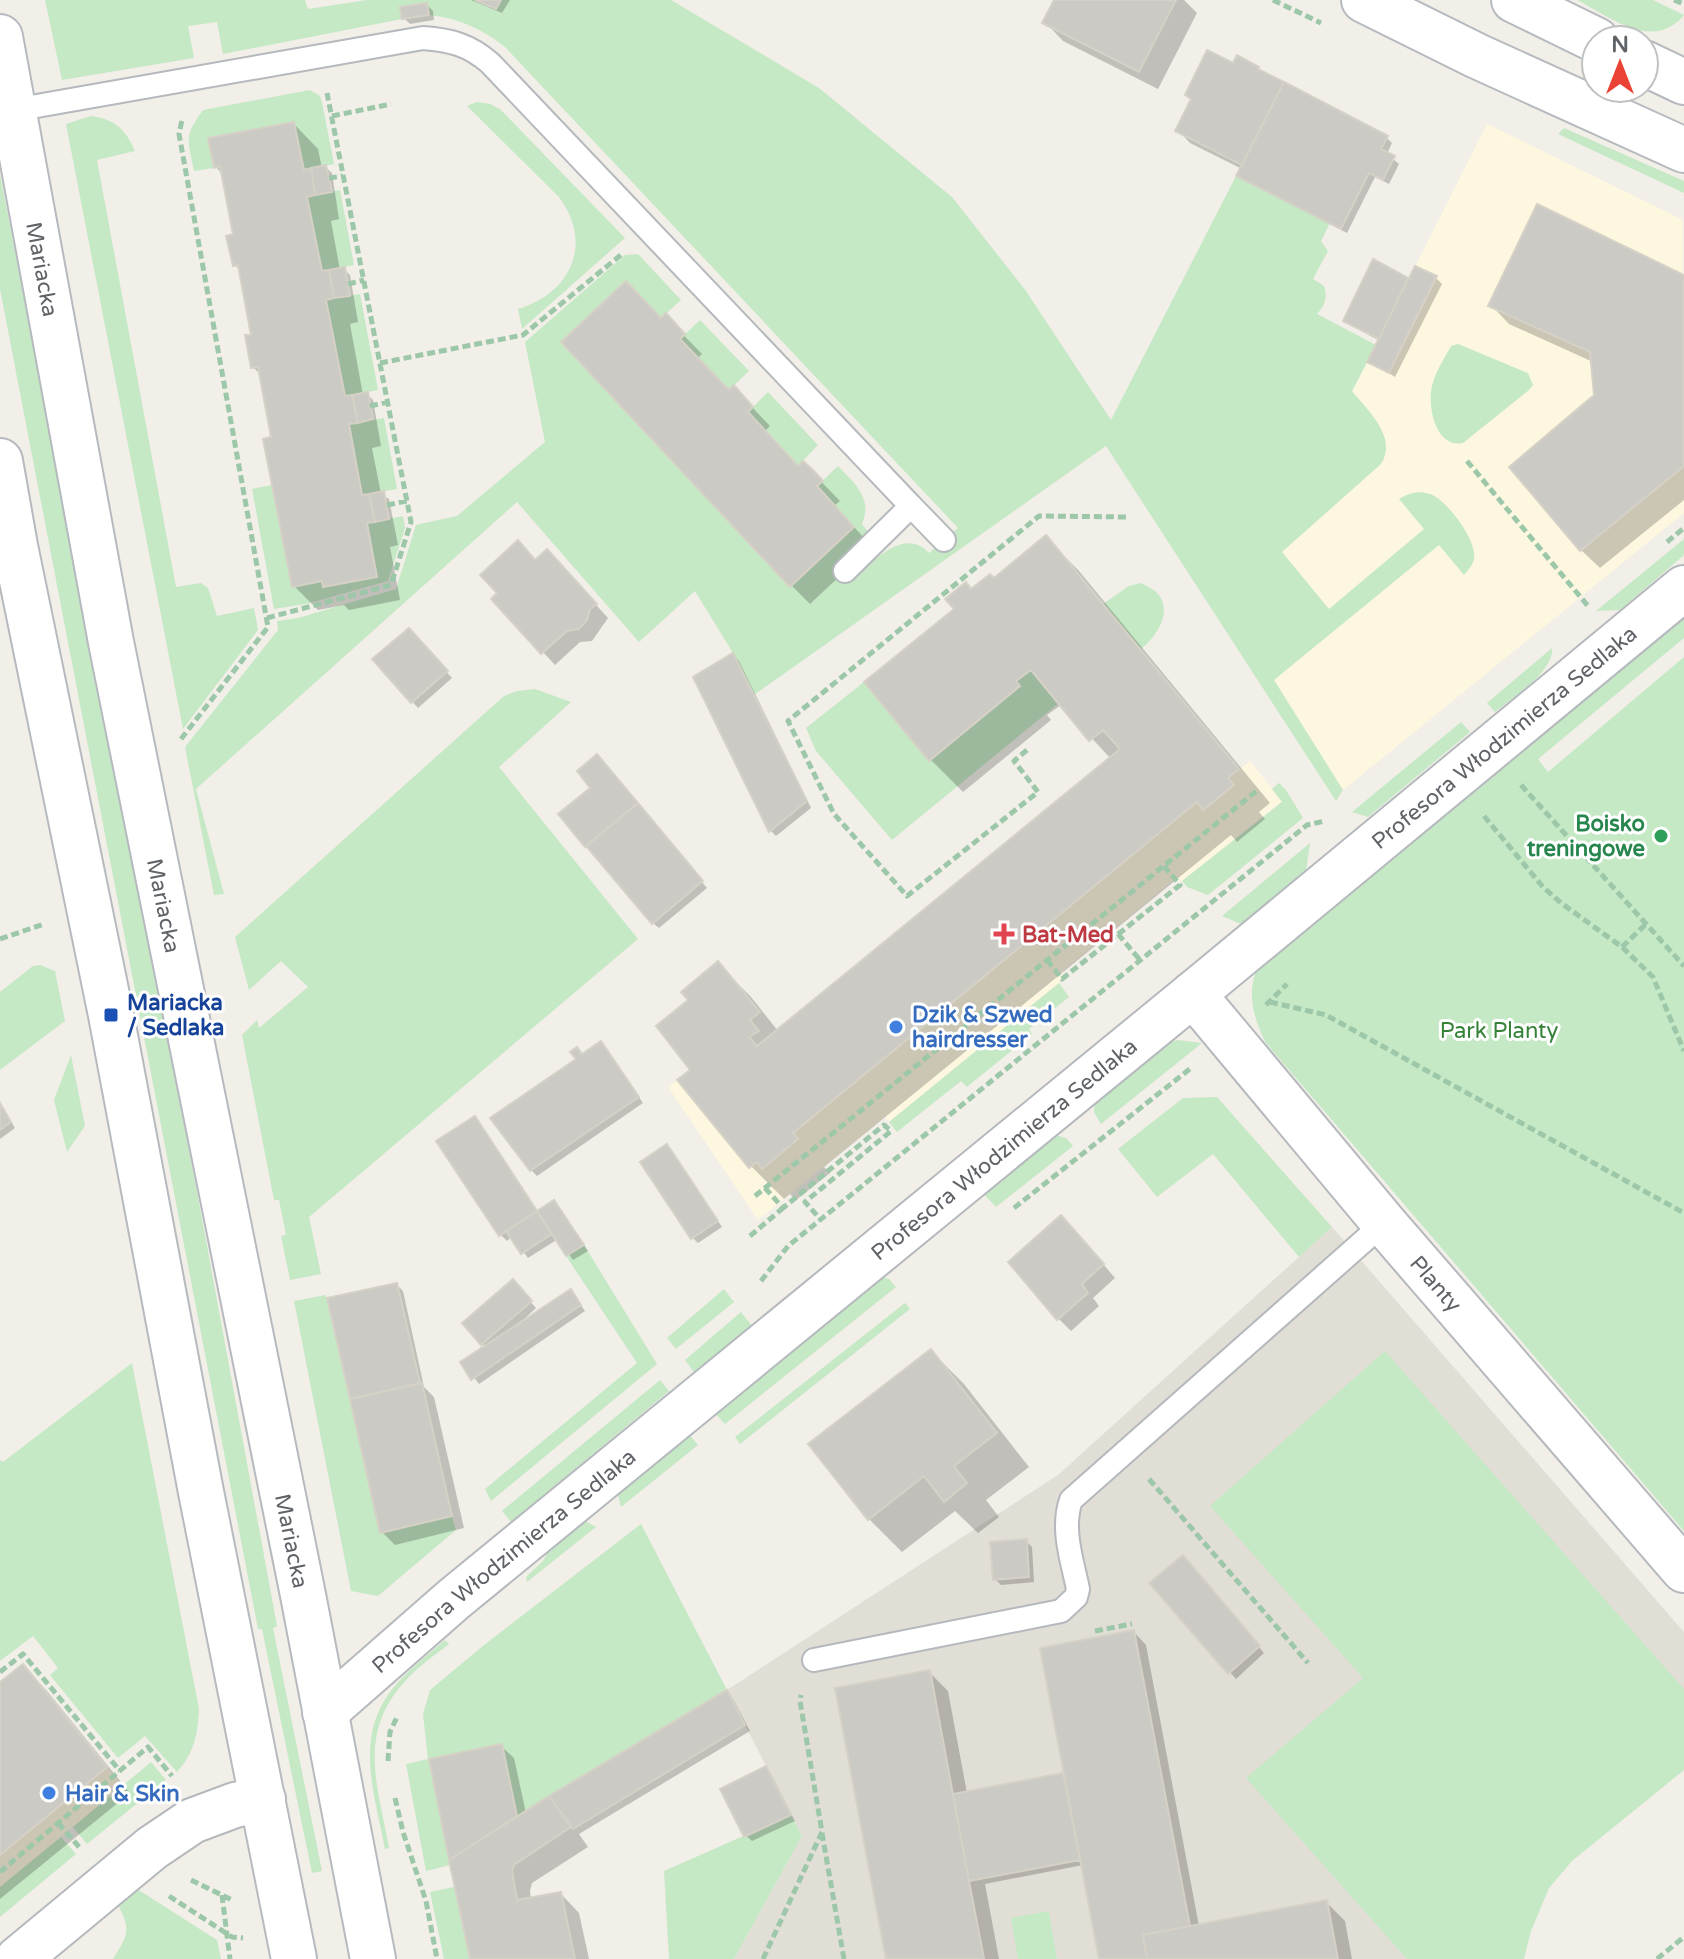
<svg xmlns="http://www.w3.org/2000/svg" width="1684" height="1959" font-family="'Varela Round',sans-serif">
<rect width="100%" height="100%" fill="#f1efe8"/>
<path fill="#fef7e0" d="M1487 124 1683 220 1684 513 1343 790 1237 621Z
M1250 761 1282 801 1182 881 1171 882 1063 971 1059 983 889 1122 885 1117 758 1220 668 1087 677 1080 749 1167 757 1162 762 1168 798 1139 793 1133 1197 802 1203 810 1233 785 1228 778Z
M107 1767 122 1786 0 1887V1855Z"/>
<path fill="#e1ded6" d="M1332 1227 1684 1632V1730L1411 1959H734L802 1836 727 1690 1058 1475Z"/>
<path fill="#c5e8c5" d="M45 0H305L308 9 367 0H475L496 9 501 0H671L819 88 952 197 1026 291 1111 420 1236 176 1330 223 1321 241 1328 251 1313 279 1324 286C1328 298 1325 305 1317 314L1376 345 1352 391C1368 411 1398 437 1381 464L1282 552 1329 609 1424 529 1399 499C1409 493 1418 490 1430 494 1446 499 1478 541 1474 559 1473 565 1468 570 1464 575L1439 545 1274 680 1343 790 1336 801 1106 446 754 695 733 653 695 591 639 642 517 502 196 789 224 894 214 895 185 747 278 630 277 621 298 618 396 589 416 525 457 516 545 442 525 342 625 255 638 254 681 300 661 318 626 282 561 343 790 586 854 527 817 486 838 466C855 484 873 498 862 524L869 533 838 562 852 579C873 562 904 526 929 553L958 528 505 47C482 29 459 18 429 15L427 3 400 7 402 19 223 54 217 22 188 26 194 58 62 80Z
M1577 0H1653L1684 15C1653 52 1612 18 1577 0Z
M310 90 320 96 322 102 334 164 304 170 208 138 214 168 194 171C188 139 183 138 203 110Z
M477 102 490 104 500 109 625 238 522 329 518 309C572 293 594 242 558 196L467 106Z
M91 116C115 119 126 130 135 151L97 160 176 587 201 583 208 588 217 616 254 608 258 630 183 729 66 124Z
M1564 128 1684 181V193L1558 134Z
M0 174 196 1186 277 1626 273 1628 322 1871 312 1873 262 1629H258L0 289Z
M340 190 354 265 322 271 307 197Z
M360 294 378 390 345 396 326 300Z
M700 320 749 371 729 390 680 339Z
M1458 344 1528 373 1533 385 1529 390 1463 443C1436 449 1427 407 1432 386 1435 372 1444 359 1451 346Z
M768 392 818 445 798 466 748 412Z
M384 418 397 489 362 495 349 424Z
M272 485 367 523 403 516 405 528 388 581 306 604 274 609 252 489Z
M1684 539V555L1620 610 1596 611Z
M1140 583C1178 596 1165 629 1141 649L1103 604 1129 586Z
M1684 612V638L1538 759 1548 772 1684 657V1531L1266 1043C1253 1018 1245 989 1260 964Z
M1552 648C1554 672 1512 698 1495 712L1487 703Z
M1031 670 1059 703 892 840 816 751 806 728 864 682 929 761 1020 687 1016 681Z
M535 689 571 702 499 767 638 939 309 1217 321 1274 290 1280 281 1236 286 1235 279 1200H274L242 1035 257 1020 259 1028 308 987 281 961 249 990 235 937 504 696 517 691Z
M1461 722 1470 732 1368 817 1352 812Z
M1279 783 1286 790 1303 818 1208 895 1187 887 1182 881 1282 802 1272 789Z
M1310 843 1306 871 1243 925 1222 916Z
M40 965 55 971 65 1021 0 1070V992L33 966Z
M1059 983 1069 997 1029 1029 1032 1034 967 1087 961 1081 897 1132 889 1122Z
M1178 1040 1202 1043 1101 1124 1094 1112 1095 1098 1164 1044Z
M71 1055 85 1126 67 1152 54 1100Z
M1217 1097 1332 1227 1299 1257 1213 1154 1157 1197 1118 1149 1183 1098Z
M1051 1134 1066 1138 1073 1146 996 1207 981 1191Z
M584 1245 657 1364 491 1501 485 1489 637 1363 566 1256Z
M878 1276 889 1279 896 1287 725 1424 713 1411Z
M724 1289 734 1302 676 1349 667 1338Z
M326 1295 380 1533 452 1516 456 1530 378 1596 351 1591 294 1301Z
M905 1303 910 1309 740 1444 735 1437Z
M741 1312 752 1326 694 1372 685 1360Z
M1385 1351 1684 1689V1770L1572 1861 1549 1888 1531 1931 1524 1959H1407L1246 1778 1363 1678 1210 1506Z
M132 1363 199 1709C198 1733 194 1754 177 1772L145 1736 118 1758 50 1675 58 1668 33 1636 0 1661V1460L3 1462Z
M660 1380 669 1391 511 1522 502 1511Z
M687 1432 698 1445 621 1507 617 1491Z
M583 1520 596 1527 527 1582 526 1577 543 1561 552 1544Z
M641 1524 727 1690 517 1816 502 1744 429 1759 450 1865 426 1871 406 1764 428 1759 423 1714 430 1690 484 1645Z
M445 1640 449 1644C435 1655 419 1666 407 1679 356 1733 378 1785 389 1848L385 1849C373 1786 351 1729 403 1677 416 1664 431 1652 445 1640Z
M151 1762 166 1780 87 1844 73 1827Z
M791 1815 802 1836 734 1959H669L664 1871Z
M61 1837 76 1854 0 1917V1887Z
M134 1887 217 1940 221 1959H113C129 1933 131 1930 117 1903Z
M454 1887 470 1959H444L430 1892Z
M1049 1911 1057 1959H1018L1011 1918Z"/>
<path fill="#0003" d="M471 0H510L502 13Z
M1056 0H1184L1197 13 1158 89 1063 41 1045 22Z
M427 5 433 11 434 20 410 24 404 18Z
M1234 66 1258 68 1264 75 1387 138 1392 143 1387 154 1399 164 1389 184 1375 177 1347 233 1245 181 1239 175 1242 169 1190 143 1178 130Z
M294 124 318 149 322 168H326L332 173 339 219 331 221 340 270 344 269 350 275 358 322 350 324 363 395 367 394 373 400 381 446 372 448 381 494 389 499 398 545 390 547 400 600 349 610 344 605 318 610 294 586 273 438 261 375 253 367 254 336 241 272 235 265V235L223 175 216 167Z
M1374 262 1409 281 1436 278 1442 284 1395 377 1370 361 1380 341 1352 326 1346 321Z
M1684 277V500L1600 568 1581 550 1596 396 1593 362 1509 324 1491 305Z
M665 316 702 354 697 359 729 393 752 407 770 426 765 431 798 468 803 463 840 501 834 506 872 546 810 604 791 585 661 320Z
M1046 538 1079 571 1270 803 1259 812 1265 819 1237 842 1231 835 824 1167 830 1173 796 1200 790 1194 784 1199 751 1166 691 1000 718 964 751 997 778 1031 1111 759 1061 705 1047 715 1051 720 963 792 931 760 957 610 972 591 994 580Z
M536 562 559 564 608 618 592 641 580 642 555 665 494 599Z
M409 631 452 678 418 708 375 660Z
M733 655 739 661 811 808 776 836 771 831 696 678Z
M602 763 707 888 659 928 653 923 593 788Z
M606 1049 643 1103 537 1176 531 1170 583 1056Z
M0 1102 15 1128 0 1139Z
M475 1119 538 1212 559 1208 588 1251 573 1260 558 1239 528 1258 512 1236 507 1241 501 1235 439 1142Z
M667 1147 722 1227 698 1243 692 1237Z
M1074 1230 1115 1278 1093 1298 1099 1306 1071 1331 1059 1319Z
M397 1285 403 1291 424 1387 434 1397 464 1528 395 1545 382 1532 329 1299Z
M518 1288 536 1308 522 1321 523 1323 571 1291 585 1311 479 1384 463 1363 486 1348 465 1324Z
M931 1351 964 1384 1029 1467 986 1500 999 1517 978 1533 955 1511 902 1552 869 1519Z
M1026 1541 1032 1547 1034 1582 1001 1585 995 1579Z
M1189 1563 1264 1653 1236 1679 1152 1583Z
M1134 1632 1146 1645 1199 1926 1326 1902 1345 1921 1352 1959H1101L1083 1865 985 1884 999 1959H888L929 1672 948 1691 967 1793 1063 1775 1067 1780Z
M23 1667 47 1691 130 1793 0 1899V1685Z
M727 1693 733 1699 750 1731 579 1834 588 1847 532 1883 530 1891 531 1900 561 1894 579 1913 589 1959H472L450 1859 501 1746 514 1758 526 1813Z
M766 1768 771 1774 795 1821 752 1841 746 1836Z"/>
<path fill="#cccac5" stroke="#d6d1c6" stroke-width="2" d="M475 0H501L496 9Z
M1054 0H1176L1139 72 1042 23Z
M427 3 429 15 402 19 400 7Z
M1207 50 1233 63 1237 55 1259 67 1258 69 1284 82 1242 165 1175 131 1191 99 1185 95Z
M1284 82 1388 136 1381 149 1395 156 1383 180 1369 173 1341 229 1236 176Z
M294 122 304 170 311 168 315 195 307 197 322 271 329 270 334 298 326 300 345 396 352 395 358 423 349 424 362 495 369 494 375 522 367 523 377 577 323 587 322 581 292 587 263 439 271 437 258 367 251 368 245 335H251L238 265 233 266 226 236 233 234 220 166 214 168 208 138Z
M326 165 332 192 315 195 311 168Z
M1537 204 1684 275V466L1580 551 1509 467 1594 395 1590 352 1488 306Z
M1373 259 1408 278 1379 339 1343 321Z
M1415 266 1437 276 1389 373 1367 362Z
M345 267 350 296 334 298 329 270Z
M626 281 661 318 666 313 685 334 680 339 729 390 734 385 753 407 748 412 798 466 803 461 813 470 823 481 817 486 854 527 790 587 561 342Z
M368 392 373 419 358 423 352 395Z
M384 491 389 519 375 522 369 494Z
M1046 535 1239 769 1228 778 1234 785 1203 810 1197 802 793 1133 798 1139 762 1169 757 1162 749 1168 677 1080 690 1070 656 1026 688 1000 681 992 718 961 760 1012 750 1020 759 1031 749 1037 757 1046 1120 749 1103 730 1089 741 1031 670 1016 681 1020 686 929 761 864 682 954 609 945 599 966 582 971 589 990 574 994 578Z
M518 540 535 560 547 549 597 604 590 609 587 620 579 629 567 631 541 654 491 599 497 593 480 575Z
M409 628 448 671 411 703 372 659Z
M733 653 807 801 769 832 693 677Z
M597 754 638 803 585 847 558 814 590 788 577 771Z
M638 803 703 881 652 924 586 846Z
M601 1041 639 1097 530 1171 490 1118 576 1059 570 1052 577 1047 582 1054Z
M0 1103 11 1122 0 1130Z
M475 1116 537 1211 499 1236 436 1141Z
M667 1144 718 1221 691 1239 640 1162Z
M554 1200 584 1245 566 1256 537 1211Z
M537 1211 552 1234 521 1254 506 1231Z
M1061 1215 1104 1264 1082 1284 1088 1293 1057 1320 1008 1262Z
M513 1279 532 1301 481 1345 462 1323Z
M397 1283 420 1383 350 1399 327 1298Z
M571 1289 581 1305 471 1380 460 1362Z
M931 1349 997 1433 954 1466 967 1483 944 1502 924 1476 868 1520 808 1444Z
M422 1383 452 1516 380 1533 350 1399Z
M1027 1539 1029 1577 993 1580 990 1542Z
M1183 1555 1260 1646 1228 1674 1149 1583Z
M1134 1630 1190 1926 1143 1935 1147 1959H1099L1040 1648Z
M23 1664 107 1767 0 1855V1682Z
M930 1670 969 1881 984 1959H886L835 1688Z
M727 1690 745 1725 573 1829 549 1796Z
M502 1744 517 1816 449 1860 429 1759Z
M766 1766 791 1815 744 1837 720 1789Z
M1063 1773 1080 1860 969 1881 953 1794Z
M549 1796 571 1827 514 1865 512 1871 517 1900 561 1892 575 1959H470L449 1860Z
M1327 1900 1338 1959H1147L1143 1935Z"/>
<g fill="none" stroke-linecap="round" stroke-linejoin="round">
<defs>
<path id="lane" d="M14 110 423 38C451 40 469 45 490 63L911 506
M845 571 911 506 944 540
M814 1660 1061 1611 1076 1597 1078 1589C1072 1560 1061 1529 1071 1500L1384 1223"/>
<g id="street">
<path id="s1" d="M1193 994 1384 1223 1684 1570"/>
<path id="s2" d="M325 1712 454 1599 1193 994 1684 588"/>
<path d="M18 1959 152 1848 192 1821 235 1805 263 1799"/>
</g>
<g id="secondary">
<path d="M1364 0 1477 56 1684 150"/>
<path d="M1514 0 1596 40"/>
<path id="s3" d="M0 37 111 642 303 1595 373 1959"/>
<path d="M1644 63 1684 82"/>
<path d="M0 461 15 546 111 1015 201 1492 294 1959"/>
</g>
</defs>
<use href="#lane" stroke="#b5b8bc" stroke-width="26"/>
<use href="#street" stroke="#b5b8bc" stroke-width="48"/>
<use href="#secondary" stroke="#b6babf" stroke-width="48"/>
<path stroke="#9cc7a9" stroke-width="5" stroke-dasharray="8 4" stroke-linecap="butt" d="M1273 0 1321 23
M1674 0 1684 4
M332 116 391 104
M329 178 343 176
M348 284 364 280
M380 363 523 335 622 254
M370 406 388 402
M1467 461 1588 606
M387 505 407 501
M1667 542 1684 528
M267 618 391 585 411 522 327 93
M181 739 268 627 179 134 182 120
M1027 750 1014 761 1038 792 907 896 834 814 788 721 1039 516 1128 517
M1521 785 1684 966
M1484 816 1543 887 1561 903 1622 947 1653 977 1684 1051
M1118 934 1140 960
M0 939 44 924
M1622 947 1647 923
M1047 960 1062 979 1180 885 1164 866
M1270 1002 1326 1015 1684 1213
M1266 1005 1287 984
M765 1188 783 1208 884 1125 891 1131 805 1202 821 1220
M755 1196 1259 789
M1014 1208 1191 1068
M750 1236 783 1208
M761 1281 788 1246 1307 825 1325 821
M1149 1479 1308 1663
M1095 1631 1132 1624
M0 1672 23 1654 120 1771
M388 1761 390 1732 397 1717
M395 1798 403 1832 426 1901 437 1959
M58 1823 80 1848
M822 1833 844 1959
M0 1872 148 1747 172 1776
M191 1880 232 1900
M222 1895 230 1959
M169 1896 232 1937 243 1938
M763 1959 822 1832 800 1701 801 1695
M1657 1959 1684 1937"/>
<use href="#lane" stroke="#fff" stroke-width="22"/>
<use href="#street" stroke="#fff" stroke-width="44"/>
<use href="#secondary" stroke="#fff" stroke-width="44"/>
</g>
<circle fill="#2e9e5b" stroke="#fff" stroke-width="3" cx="1661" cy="836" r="8"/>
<path fill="#e0444e" stroke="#fff" stroke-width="3" d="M1000 922h8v8h8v8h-8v8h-8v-8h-8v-8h8z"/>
<rect fill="#1a4fb4" stroke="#fff" stroke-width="3" x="103" y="1007" width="16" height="16" rx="4"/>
<g fill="#3f7fe0" stroke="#fff" stroke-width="3">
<circle cx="896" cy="1027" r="8"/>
<circle cx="49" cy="1793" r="8"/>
</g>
<g text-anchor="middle" stroke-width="6" stroke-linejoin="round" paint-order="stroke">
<g font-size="22" fill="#5f6368" stroke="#fff">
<text dy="8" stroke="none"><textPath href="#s3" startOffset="236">Mariacka</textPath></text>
<text dy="8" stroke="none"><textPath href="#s2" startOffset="1530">Profesora Włodzimierza Sedlaka</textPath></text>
<text dy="8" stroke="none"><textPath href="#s3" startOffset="884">Mariacka</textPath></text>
<text dy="8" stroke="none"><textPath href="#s2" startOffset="882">Profesora Włodzimierza Sedlaka</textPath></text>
<text dy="8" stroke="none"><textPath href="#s1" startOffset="378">Planty</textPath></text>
<text dy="8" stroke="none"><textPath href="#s3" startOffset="1532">Mariacka</textPath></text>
<text dy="8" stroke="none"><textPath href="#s2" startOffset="234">Profesora Włodzimierza Sedlaka</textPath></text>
</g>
<g font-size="22" font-weight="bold" fill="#27864d" stroke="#fff" text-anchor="end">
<text x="1645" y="831">Boisko<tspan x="1645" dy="25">treningowe</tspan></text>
</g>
<g font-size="22" font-weight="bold" fill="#be3a42" stroke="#fff" text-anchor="start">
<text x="1022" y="942">Bat-Med</text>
</g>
<g font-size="22" font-weight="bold" fill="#164399" stroke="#fff" text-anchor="start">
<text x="127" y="1010">Mariacka<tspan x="127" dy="25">/ Sedlaka</tspan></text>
</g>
<g font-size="22" font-weight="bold" fill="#366cbe" stroke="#fff" text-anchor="start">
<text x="912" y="1022">Dzik &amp; Szwed<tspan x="912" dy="25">hairdresser</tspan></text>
<text x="65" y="1801">Hair &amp; Skin</text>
</g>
<g font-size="22" fill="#348238" stroke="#fff">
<text x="1499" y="1038">Park Planty</text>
</g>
</g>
<g transform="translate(1620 64)"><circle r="38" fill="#ffffff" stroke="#bfc1c3" stroke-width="2"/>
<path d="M0-6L14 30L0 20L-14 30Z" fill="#ea4335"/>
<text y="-12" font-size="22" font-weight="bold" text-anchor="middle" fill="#5f6368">N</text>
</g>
</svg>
